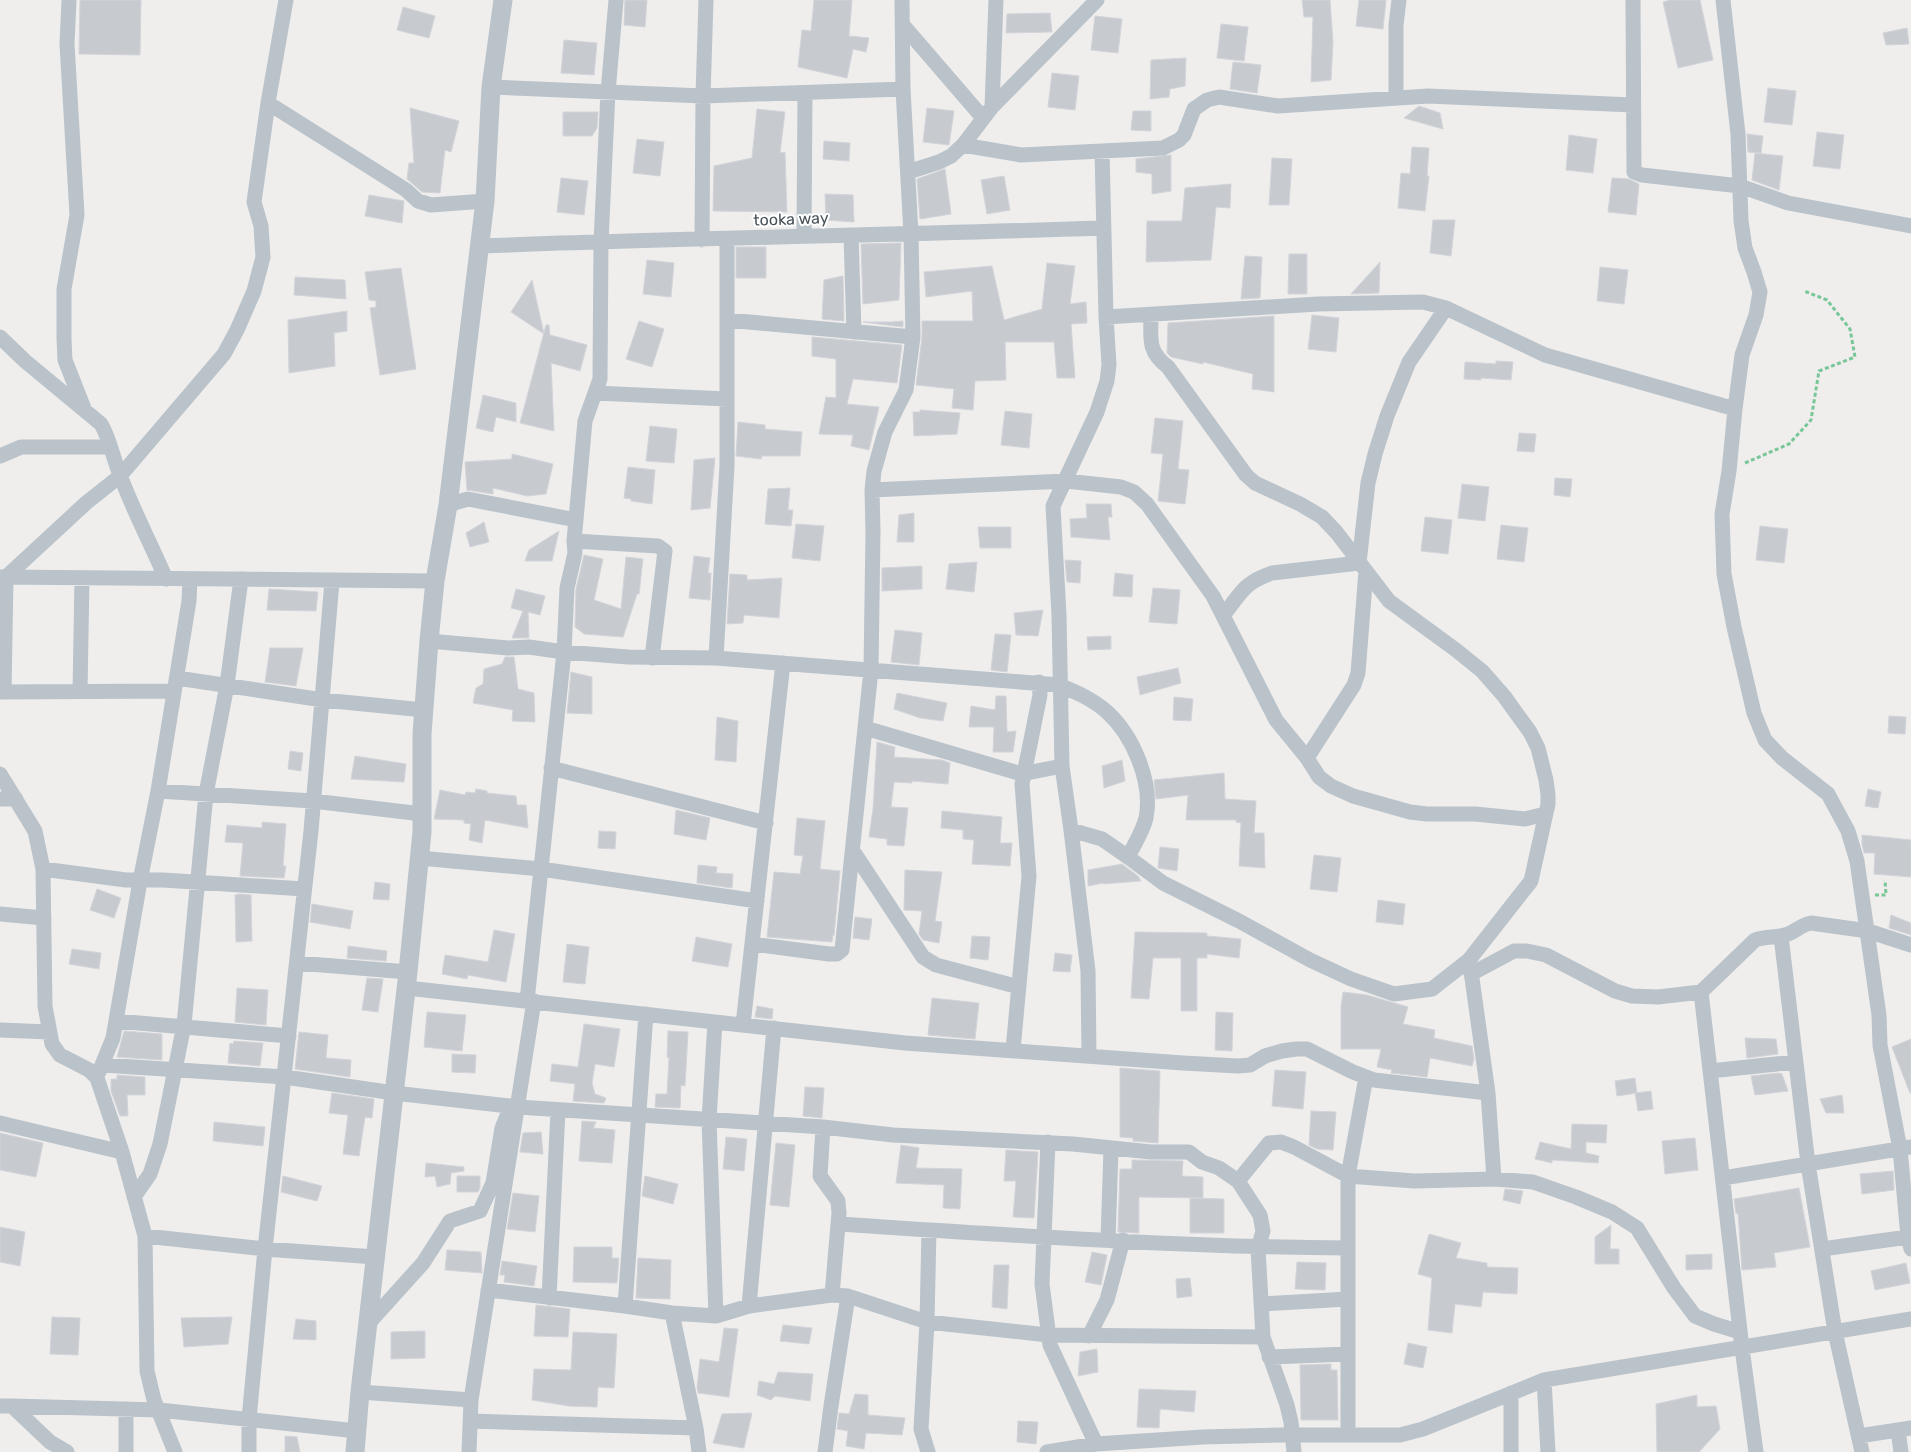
<svg xmlns="http://www.w3.org/2000/svg" width="1911" height="1452" font-family="Rubik,sans-serif">
	<style>
		.building { fill: #c7cbd0; stroke: #d2d4d9 }
		.lines { fill: none; stroke-linecap: round; stroke-linejoin: round }
		.path { stroke: #78c798; stroke-width: 3; stroke-dasharray: 4 2.5; stroke-linecap: butt }
		.minor { stroke: #b9c3c9; stroke-width: 15 }
		.tertiary { stroke: #b9c3c9; stroke-width: 19 }
		.labels { text-anchor: middle; dominant-baseline: central; stroke-width: 4; stroke-linejoin: round; paint-order: stroke }
		.street-label { font-size: 16px; fill: #475259; stroke: #fff }
	</style>
	<rect width="100%" height="100%" fill="#f0eded"/>
	<path class="building" d="M80,0H141L140,55L79,54Z
		M625,0H647L645,27L624,25Z
		M814,0H852L849,36L869,38L866,52L853,49L847,78L798,67L802,30L811,31Z
		M1302,0H1330L1333,42L1331,80L1311,82L1313,17H1304Z
		M1359,0H1386L1383,29L1356,26Z
		M1670,0H1700L1713,60L1678,68L1663,2Z
		M403,7L435,16L429,38L397,30Z
		M1050,13L1052,32L1006,33L1007,14Z
		M1095,16L1122,19L1118,53L1091,50Z
		M1221,24L1248,27L1244,61L1217,58Z
		M1907,28L1909,44L1886,45L1883,33Z
		M564,40L597,43L594,75L561,73Z
		M1186,58L1185,86L1170,89L1169,97L1150,99L1151,60Z
		M1233,62L1261,65L1257,93L1230,89Z
		M1052,73L1079,76L1075,110L1048,107Z
		M1768,88L1796,91L1792,125L1764,122Z
		M1419,106L1440,113L1443,129L1404,118Z
		M410,108L459,121L451,152L445,150L440,193L422,192L407,179L409,163H414Z
		M927,108L954,111L949,145L923,142Z
		M757,109L785,112L780,153L785,152L787,212L713,211L714,166L752,158Z
		M1133,111H1151V131L1131,130Z
		M563,112H598L597,128L592,136H563Z
		M1817,132L1844,135L1840,169L1813,166Z
		M1747,134L1763,136L1761,153L1748,152Z
		M1569,135L1597,139L1593,173L1566,170Z
		M637,139L664,142L660,176L633,173Z
		M824,141L850,143L849,161L823,159Z
		M1412,147L1429,148L1427,176H1429L1425,211L1398,208L1401,173L1410,174Z
		M1755,153L1783,156L1779,190L1752,180Z
		M1171,155V191L1152,194V174L1136,172V159Z
		M1272,158L1292,159L1289,205H1269Z
		M945,169L951,214L920,219L917,179Z
		M1004,176L1010,210L987,214L981,180Z
		M561,178L588,181L584,215L557,212Z
		M1612,178L1629,179L1639,184L1636,215L1608,212Z
		M1231,184L1230,208L1216,207L1211,260L1146,262L1147,221H1182L1185,188Z
		M825,194L853,195L854,222L826,220Z
		M369,195L404,201L402,223L365,216Z
		M1433,220H1455L1451,256L1430,253Z
		M901,243L899,300L863,304L861,244Z
		M736,247H766V278H736Z
		M1289,254H1307V294H1288Z
		M1245,256L1262,257L1260,298L1241,299Z
		M647,260L674,263L671,297L643,294Z
		M1380,262L1379,293L1351,294Z
		M1047,263L1075,266L1070,304L1086,302L1087,323L1071,324L1075,378H1057L1054,342H1005L1006,380L975,381L973,410L952,408L954,389L916,385L922,338V321H973L972,291L926,297L924,272L992,266L1004,320L1042,309Z
		M1600,267L1628,270L1624,304L1597,301Z
		M401,268L416,369L380,375L370,308L376,307V301L369,300L365,272Z
		M843,276L844,321L822,319L824,280Z
		M295,277L345,280L346,299L294,295Z
		M532,280L544,334L511,312Z
		M347,311V331L334,333L335,366L289,373L288,320Z
		M1312,315L1339,318L1336,352L1308,349Z
		M1274,316V392L1252,389L1253,374L1203,362V364L1171,357L1167,353L1168,323Z
		M639,321L664,329L652,367L626,359Z
		M903,321V327L863,322H892Z
		M546,325H549L550,335L587,345L580,371L551,363L554,431L520,423Z
		M812,337L902,345L897,383L853,379L847,404L879,407L869,450L851,446L853,435L819,434L826,397L836,398V359L812,356Z
		M1496,361L1513,362L1511,380L1481,378V380L1464,379L1465,362L1496,364Z
		M483,395L516,403V422L496,417L493,432L476,428Z
		M920,410L960,413L957,434L914,436L913,412H920Z
		M1005,411L1032,414L1029,448L1001,445Z
		M1155,418L1183,421L1178,469L1189,470L1185,504L1158,501L1163,454L1151,453Z
		M738,422L765,425V429L802,432L800,456H762L761,459L736,456Z
		M650,426L677,429L674,463L646,461Z
		M1519,433L1536,434L1534,452L1517,451Z
		M512,454L553,464L546,494L527,496L493,488V494L467,490L465,462L512,459Z
		M715,458L710,508L691,510L694,460Z
		M628,467L655,470L652,504L631,501V499L624,498Z
		M1555,478L1572,479L1570,497L1554,495Z
		M1462,484L1489,487L1485,521L1458,518Z
		M790,488L788,510H793L791,526L765,524L768,489Z
		M1086,504H1111L1112,517H1108L1110,540L1071,537L1070,519L1087,518Z
		M914,513V542H897L899,515Z
		M1425,517L1452,520L1448,554L1421,551Z
		M484,522L489,542L470,547L466,533Z
		M796,524L824,526L820,561L792,558Z
		M1501,525L1528,528L1524,562L1497,559Z
		M1760,526L1788,529L1784,563L1756,560Z
		M978,527H1011V548H980Z
		M559,531L552,561H525L529,550Z
		M584,555L603,559L594,600L621,609L626,557L643,559L639,594H637L623,637L584,634L575,627L576,589Z
		M694,556L710,558L708,573H711L710,600L689,598Z
		M1065,560L1081,561L1080,583L1067,582Z
		M977,562L974,592L946,589L949,564Z
		M922,566V589L882,591V568Z
		M1115,573L1133,575L1132,597L1113,596Z
		M730,574L747,575V580L782,578L779,618L744,615L743,623L727,624Z
		M1153,588L1180,590L1177,624L1149,622Z
		M269,589L318,592L316,611L267,610Z
		M516,589L545,596L540,615L528,612L529,638H512L523,611L511,608Z
		M1043,610L1038,636L1016,635L1014,613Z
		M895,630L922,633L919,665L891,662Z
		M995,634L1011,635L1007,672L991,670Z
		M1111,636V649L1088,650L1087,637Z
		M270,648H303L296,686L265,682Z
		M505,657H514L518,689L534,693L535,722L512,721L513,710L473,703L476,688L483,684L484,669L502,664Z
		M1178,668L1181,683L1140,695L1137,677Z
		M571,672L592,677V714L567,713Z
		M897,693L947,703L943,721L920,718L894,709Z
		M996,696H1006L1007,732L1016,731L1013,752H993L994,727H969L971,706L995,710Z
		M1174,697L1193,699L1191,721L1173,720Z
		M1889,716L1906,717L1905,734L1888,733Z
		M717,717L738,721L736,762L715,760Z
		M877,742L895,747L894,757L942,760L950,763L948,784L912,781V783L894,782L891,807L908,808L904,846L887,845V839L869,837L873,809Z
		M290,751L303,753L301,771L288,769Z
		M355,756L406,764L404,782L351,779Z
		M1122,760L1125,781L1104,788L1102,766Z
		M1224,773L1225,799L1256,801L1254,833H1264L1265,868L1239,866L1241,823L1236,822V820H1186L1188,795L1156,799L1154,780Z
		M476,789L487,791V793L516,796L517,805H526L528,828L485,820L482,843L469,840L471,824L464,823V820L434,819L440,790L465,795L466,792L475,793Z
		M1868,789L1881,792L1878,808L1865,806Z
		M676,810L710,818L706,840L674,834Z
		M942,811L1002,817L1000,843H1012L1010,866L972,864L974,840L963,839V830L941,828Z
		M797,818L825,821L820,869L840,871L834,936L833,935L832,942L767,937L774,872L800,874L803,856L794,855Z
		M262,822L286,824L283,866H286L284,878L240,876L243,843L225,842L227,825L262,828Z
		M599,831L616,832L615,849L598,848Z
		M1862,835L1911,840V877L1874,874L1875,853H1864L1862,844Z
		M1160,847L1179,849L1177,871L1158,868Z
		M1314,855L1341,858L1337,892L1310,889Z
		M1122,864L1138,876L1141,881L1103,884V883L1088,886V870Z
		M698,865L717,867L716,873L733,874L732,888L697,883Z
		M905,870L942,872L935,921L942,922L939,943L923,940L919,934L922,911L904,910Z
		M375,882L390,884L389,900L373,899Z
		M97,889L121,898L114,918L90,910Z
		M239,894L251,895L252,941L236,942L235,895Z
		M1378,900L1405,904L1403,925L1376,922Z
		M312,904L353,911L350,929L310,922Z
		M1891,915L1911,923V935L1889,928Z
		M855,917L872,919L869,940L853,938Z
		M494,930L515,934L506,982L468,975L467,979L442,974L445,955L488,962Z
		M1135,932L1207,933V936L1241,939L1239,958L1207,954V958H1197V1011H1181V958H1153L1149,999L1131,998Z
		M972,936L990,937L988,960L970,958Z
		M696,937L732,944L728,967L692,961Z
		M567,944L589,947L585,984L563,982Z
		M348,946L387,951L386,961L347,958Z
		M72,949L101,953L99,969L69,964Z
		M1055,953L1072,955L1070,972L1053,971Z
		M367,978L383,979L378,1012L362,1010Z
		M237,988L268,990L266,1025L235,1022Z
		M1343,992L1367,995L1408,1007L1403,1024L1435,1030L1434,1038L1472,1046L1474,1059L1472,1066L1430,1058L1427,1077L1391,1073L1392,1070L1377,1067L1381,1049H1341V1007Z
		M932,998L979,1003L975,1039L928,1035Z
		M757,1006L773,1009L772,1019L755,1017Z
		M427,1012L466,1015L462,1051L424,1047Z
		M1216,1012L1233,1013L1232,1051L1215,1050Z
		M584,1024L620,1029L614,1067L595,1064L592,1083L595,1094L606,1098L604,1103L573,1101L575,1084L550,1081L552,1064L578,1067Z
		M124,1031L162,1034V1060L117,1057Z
		M668,1031L688,1032L685,1086L681,1085L680,1108L655,1107L656,1094H667L669,1058L667,1057Z
		M299,1032L328,1035L326,1058L351,1060L350,1077L295,1069Z
		M1745,1038L1776,1039L1778,1054L1747,1058Z
		M1911,1039V1093H1910L1892,1047Z
		M234,1041L263,1043L260,1066L228,1063L230,1043L233,1044Z
		M452,1054L476,1055L475,1073L452,1072Z
		M1120,1068L1160,1071L1158,1143L1133,1141V1138L1120,1137Z
		M1275,1070L1306,1072L1303,1109L1272,1106Z
		M1779,1073L1782,1074L1788,1091L1755,1095L1751,1076Z
		M117,1075L145,1077V1095H127L128,1116H120L111,1091V1079H117Z
		M1635,1078L1637,1093L1617,1096L1615,1081Z
		M805,1087L824,1088L822,1118L803,1116Z
		M1651,1091L1653,1109L1638,1111L1635,1093Z
		M332,1093L374,1099L372,1118L365,1117L359,1156L343,1154L348,1115L329,1113Z
		M1842,1095L1844,1113H1826L1820,1099Z
		M1311,1111L1336,1112L1333,1150L1317,1149L1309,1145Z
		M582,1121L596,1122L593,1128L615,1130L612,1163L579,1161Z
		M214,1122L265,1127L263,1146L213,1141Z
		M1572,1124L1607,1125L1606,1143L1586,1142V1153L1599,1156L1598,1163L1552,1160V1163L1535,1159L1540,1142L1571,1149Z
		M541,1132L543,1154L520,1152L523,1133Z
		M0,1133L43,1143L36,1177L0,1170Z
		M726,1137L747,1139L744,1171L723,1169Z
		M1695,1138L1698,1170L1665,1174L1662,1141Z
		M776,1143L795,1145L789,1207L770,1205Z
		M901,1145L919,1148L916,1168L962,1169L960,1209L943,1208L944,1185L896,1183Z
		M1006,1150L1038,1152L1034,1218L1013,1217L1016,1181H1004Z
		M1132,1160L1183,1161L1182,1176L1203,1177V1198L1139,1197V1233L1118,1232L1120,1169H1132Z
		M426,1163L464,1167V1171L451,1173L450,1184L437,1187L435,1176L425,1177Z
		M1893,1171L1894,1190L1862,1194L1860,1174Z
		M283,1176L322,1186L317,1201L281,1192Z
		M457,1176H480V1188L478,1192H457Z
		M645,1176L678,1184L673,1204L642,1196Z
		M1799,1188L1810,1247L1774,1253L1776,1267L1742,1270L1738,1213L1736,1214L1734,1199Z
		M1505,1189L1523,1191L1520,1204L1503,1200Z
		M513,1193L539,1196L535,1232L507,1229Z
		M1190,1198L1224,1199V1233H1190Z
		M1611,1225L1610,1249H1619V1264H1595V1237Z
		M0,1227L25,1232L20,1266L0,1262Z
		M1429,1234L1461,1243L1456,1258L1487,1263V1267L1518,1268L1517,1294L1483,1292L1481,1307L1455,1304L1452,1333L1428,1330L1432,1278L1418,1274Z
		M574,1247H612V1258H619L617,1283L573,1282Z
		M447,1250L481,1252L482,1273L445,1270Z
		M1092,1252L1107,1255L1101,1285L1085,1282Z
		M1712,1254V1269L1686,1270V1255Z
		M638,1258L671,1260L670,1299L636,1298Z
		M502,1261L537,1266L534,1286L504,1282L505,1275H500Z
		M1297,1262L1326,1263L1325,1290L1295,1289Z
		M1906,1263L1910,1283L1875,1290L1871,1271Z
		M994,1265H1009L1007,1309L992,1307Z
		M1190,1278L1192,1296L1177,1298L1176,1279Z
		M536,1305L570,1309L568,1337L534,1336Z
		M52,1317L80,1318L78,1355L50,1354Z
		M232,1317L228,1344L184,1347L181,1318Z
		M296,1319L316,1321V1340L293,1339Z
		M783,1325L812,1328L809,1344L780,1341Z
		M724,1328L738,1329L729,1397L698,1393L697,1387L700,1359L719,1362Z
		M425,1331V1358L391,1359V1332Z
		M573,1332L617,1334L614,1388L598,1387L597,1407L569,1406L532,1400L534,1369L571,1370Z
		M1408,1343L1427,1347L1423,1368L1404,1364Z
		M1097,1349L1098,1372L1078,1376L1080,1352Z
		M1331,1364V1370H1337L1338,1420H1301L1300,1365Z
		M778,1372L813,1374L810,1401L775,1396L771,1400L757,1395L759,1381L774,1384Z
		M1139,1389L1196,1391L1194,1412L1160,1409L1159,1428L1137,1427Z
		M855,1394L868,1395V1415L905,1418L902,1435L866,1433L864,1449L846,1446L848,1431L837,1429L839,1413L849,1414Z
		M1697,1395V1407L1716,1406L1720,1429L1699,1452H1657L1656,1404Z
		M752,1413L744,1448L713,1443L722,1414Z
		M1018,1421L1038,1422L1036,1444L1017,1442Z
		M285,1436L297,1437L300,1452H285Z"/>
	<g class="lines">
		<path class="path" d="M1745,463L1789,444L1811,420L1819,371L1855,357L1850,329L1827,300L1804,291
			M1875,895H1886L1885,880"/>
		<path class="minor" d="M69,0L67,44L77,215L64,289V339L65,360L85,411
			M1633,0L1634,172L1642,175L1740,186L1788,203L1911,226
			M1723,0L1738,134L1741,221L1745,248L1754,272L1760,292L1756,315L1742,355L1735,409L1729,471L1722,514L1724,574L1734,627L1754,713L1765,740L1782,758L1828,794L1848,831L1857,861L1879,1015L1880,1045L1900,1149L1908,1237L1911,1249
			M902,24L983,118
			M491,87L703,96L903,89L902,0
			M1396,98V25L1399,0
			M268,103L406,190L418,201L431,205L485,201
			M992,107L996,0
			M963,145L1021,155L1163,148L1179,140L1184,135L1194,109L1207,100L1219,97L1278,106L1428,96L1633,105
			M908,172L939,162L951,156L963,145L992,107L1097,0
			M804,235L805,93
			M851,235L854,332
			M702,240L703,96L706,0
			M480,246C688,238 895,235 1103,228
			M1106,317L1318,304L1423,302L1446,308L1545,355L1735,409
			M727,320L913,337
			M0,337L25,361L101,424C110,439 113,458 120,475C133,510 151,544 166,579
			M595,393L727,399
			M0,456L21,447H110
			M872,490L1066,481L1121,487L1134,492L1147,504L1213,596L1276,720L1307,758L1319,777L1331,786L1353,796L1410,812L1427,814H1475L1525,819L1545,814
			M448,505L468,499L576,520
			M574,541L658,546L665,551L652,658
			M1,577L435,581
			M1223,616C1241,593 1243,583 1272,573L1359,563L1368,483L1375,454L1387,416L1409,362L1446,308
			M429,641L508,648L529,647L564,652L628,657L716,658L1059,685C1076,692 1092,699 1106,711C1133,735 1153,782 1146,818C1143,831 1134,845 1128,857
			M716,658L727,466V239
			M177,678L323,700L424,710
			M0,692L174,691
			M4,692L6,577L86,503L120,476L224,354L237,330L254,291L263,257L261,226L254,202L268,103L286,0
			M80,692L82,578
			M865,728L1022,774L1062,766
			M1307,758L1354,685L1358,673L1366,571
			M551,768L766,823
			M0,774L35,831L43,869L45,1006L52,1044L60,1055L89,1070L97,1078L122,1152L145,1236L147,1371L154,1400L175,1452
			M158,791L313,801L422,814
			M0,799H16
			M1071,830L1102,839L1128,857L1163,883L1239,921L1310,960L1351,979L1394,994L1432,989L1469,960L1531,881L1548,804V795L1546,780L1538,748L1530,732L1504,696L1482,671L1456,650L1389,601L1337,533L1322,517L1300,504L1255,483L1246,475L1168,367C1147,351 1151,339 1151,315
			M853,851L923,957L936,965L1019,987
			M419,858L541,869L757,901
			M43,869L126,880H163L304,889
			M0,914L44,918
			M1781,936L1808,1164L1835,1332L1862,1452
			M752,944L829,954H837L842,950L871,670L873,531L872,490L874,471L885,432L906,390L913,337L911,234L903,89
			M297,963L408,972
			M1470,964L1488,1093L1494,1179
			M1471,974L1514,951H1527L1546,955L1615,991L1632,996L1658,997L1701,992L1755,940C1766,936 1778,938 1788,934C1796,931 1801,925 1811,923L1868,931L1911,945
			M407,988L905,1043L1183,1063L1238,1066L1250,1065L1265,1056L1282,1051L1296,1049H1307L1353,1072L1374,1080L1488,1093
			M1701,992L1742,1348L1756,1452
			M527,1001L564,652L567,588L575,553L574,541L585,421L600,379L601,242L608,92L616,0
			M116,1021L289,1036
			M715,1022L709,1120L716,1316
			M743,1025L783,663
			M0,1030L50,1032
			M1013,1050L1029,876L1022,784L1040,695L1039,682
			M1089,1056L1088,971L1071,830L1062,766L1059,615L1053,506L1097,412L1107,381L1109,365L1106,317L1102,151
			M103,1065L285,1077L394,1093L518,1107L823,1127L893,1135L1073,1144L1151,1152H1189L1202,1162L1219,1168L1238,1181L1260,1215L1263,1231L1258,1248L1263,1337L1287,1405L1291,1422L1294,1452
			M1710,1071L1795,1062
			M99,1072L113,1038L140,881L158,791L189,601L190,579
			M0,1123L122,1152
			M823,1127L820,1176L838,1201L839,1213L832,1295
			M1048,1142L1042,1284L1050,1345L1096,1444
			M1723,1178L1911,1147
			M1238,1181L1269,1143L1281,1142L1294,1147L1348,1176L1414,1181L1494,1179L1533,1182L1576,1197L1612,1212L1637,1228L1674,1288L1695,1316L1714,1324L1740,1332
			M134,1197L150,1174L160,1144L184,1025L206,794L227,685L241,579
			M839,1224C1009,1235 1178,1247 1348,1248
			M929,1230L927,1322L1048,1335L1263,1337
			M145,1236L265,1249L375,1257
			M1108,1240L1111,1148
			M1822,1249L1908,1237
			M488,1290L625,1306L672,1313L716,1316L749,1306L832,1295L848,1296L927,1322L921,1429L928,1452
			M549,1298L558,1110
			M1261,1304L1348,1299
			M625,1306L646,1014
			M749,1306L774,1028
			M672,1313L696,1428L699,1452
			M368,1324L423,1263L450,1221L480,1211L493,1183L502,1128L511,1106
			M1089,1336L1107,1300L1123,1240
			M1269,1357L1348,1354
			M1544,1380L1548,1452
			M360,1392L471,1400
			M0,1406H12L50,1442L67,1452
			M12,1406L159,1410L357,1431
			M470,1421L696,1428
			M1898,1430L1901,1452
			M1348,1435V1176L1366,1077
			M1859,1436L1911,1428
			M126,1452V1409
			M249,1452V1419L265,1249L311,831L332,581
			M469,1452L471,1400L534,1001
			M825,1452L831,1406L848,1296
			M1047,1452L1096,1444L1203,1437L1281,1435H1400L1423,1429L1544,1380L1911,1319
			M1511,1452V1393"/>
		<path class="tertiary" d="M355,1452L360,1392L408,972L422,832V734L429,641L435,581L448,505L485,201L491,87L503,0"/>
	</g>
	<g class="labels">
		<g class="street-label">
			<text transform="translate(791 219) rotate(-2)">tooka way</text>
		</g>
	</g>
</svg>
